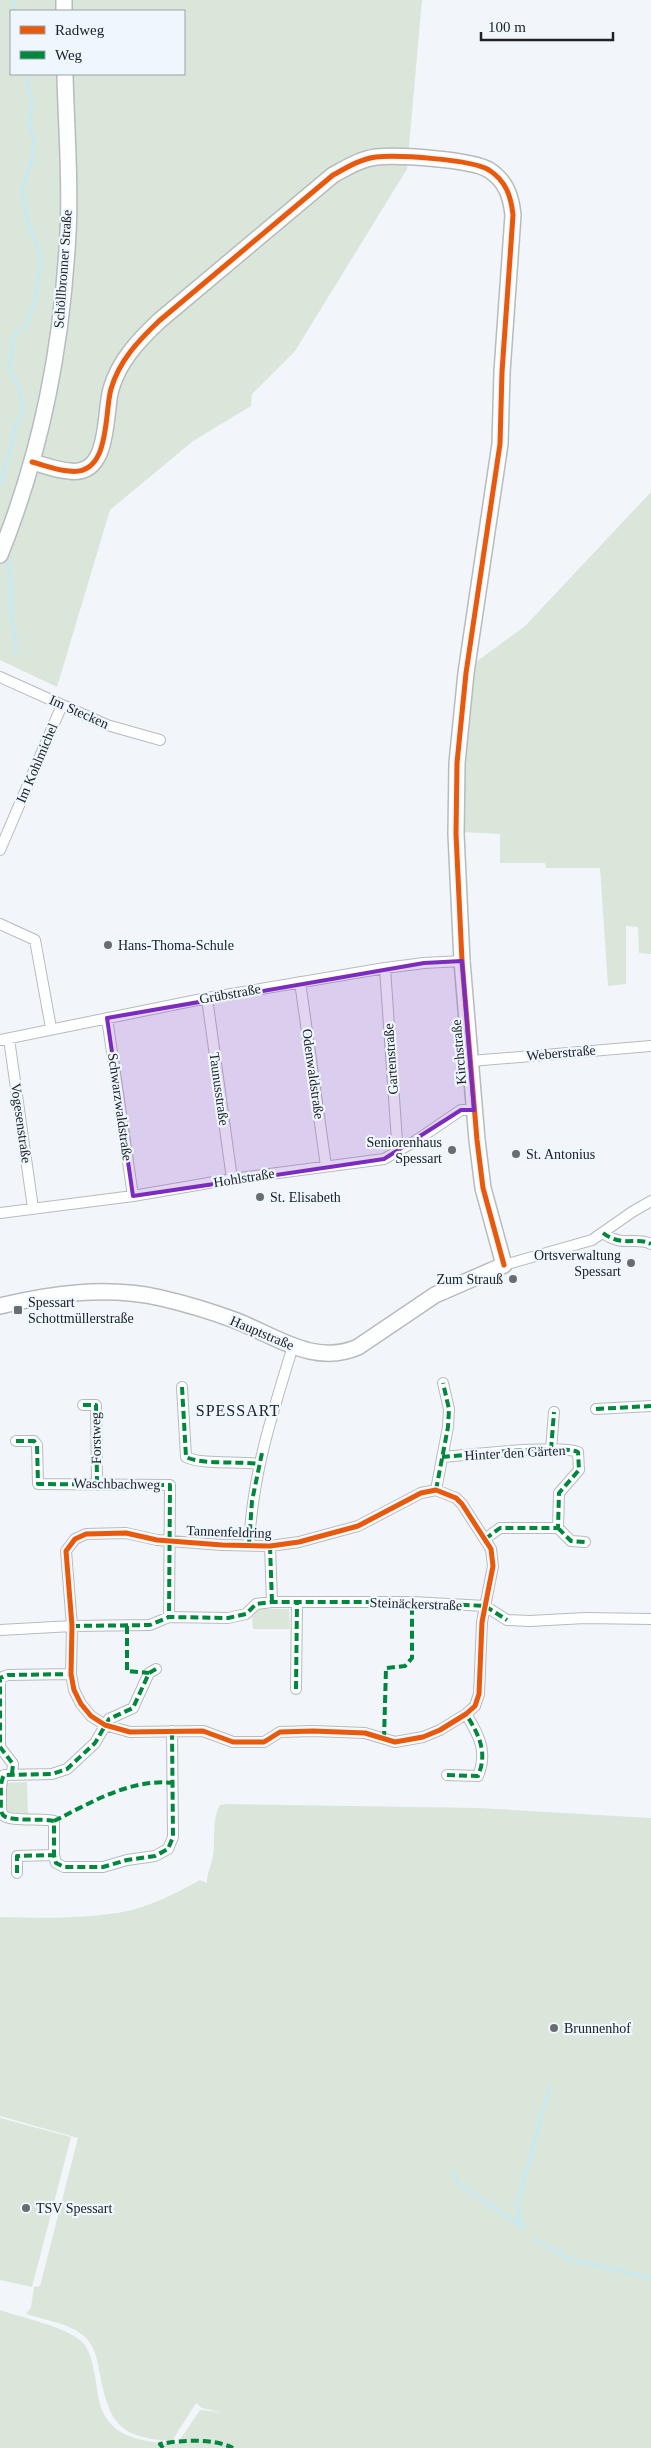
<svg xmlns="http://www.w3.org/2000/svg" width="651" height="2448" font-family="'Times New Roman',serif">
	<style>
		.green { fill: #dae6da; fill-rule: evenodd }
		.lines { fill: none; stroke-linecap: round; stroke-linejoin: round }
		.stream { stroke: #c4e9f7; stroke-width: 2.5 }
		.street-casing { stroke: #b8bbbe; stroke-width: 12 }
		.secondary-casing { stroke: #b8bbbe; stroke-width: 18 }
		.street { stroke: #fdfefe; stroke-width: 10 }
		.secondary { stroke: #fdfefe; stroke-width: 15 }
		.quiet { stroke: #00873e; stroke-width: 4; stroke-dasharray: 8 4; stroke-linecap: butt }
		.cycleway-casing { stroke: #eef6fe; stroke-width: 8 }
		.cycleway { stroke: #e8590c; stroke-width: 5 }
		.marked { fill: #7b2cbf; fill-opacity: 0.2; stroke: #7b2cbf; stroke-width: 4; stroke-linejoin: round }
		.poi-dot { fill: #6a6d70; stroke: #eef6fe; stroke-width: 2 }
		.labels { text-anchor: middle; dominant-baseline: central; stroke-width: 4.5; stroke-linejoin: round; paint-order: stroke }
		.street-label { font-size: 14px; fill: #202325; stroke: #eef6fe }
		.poi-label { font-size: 14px; fill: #202325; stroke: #eef6fe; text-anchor: start }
		.quarter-label { font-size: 16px; letter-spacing: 1px; fill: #202325; stroke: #eef6fe }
	</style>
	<rect width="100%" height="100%" fill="#f2f6fa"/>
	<path class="green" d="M0,0H422L407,169L295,351L252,394L251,406L193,441L110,510L57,687L0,660ZM11,11H184V74H11Z
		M651,492V954L639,953L638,927L626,926V984L608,986L600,868H546L545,863H500V834L463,832L460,776L469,667L525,626Z
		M259,1609H289L290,1629H253L252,1617Z
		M27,1782L28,1814H4L3,1783Z
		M226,1804L479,1808L651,1818V2448H0V2310C22,2318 70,2327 84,2344C91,2353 93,2366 95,2376C97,2387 98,2400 102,2410C115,2441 149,2442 177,2444L200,2410L221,2412L202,2408L196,2403L172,2441C116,2438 109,2420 99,2370C97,2359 95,2347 86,2338C73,2324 44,2320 26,2314L31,2307L34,2287L40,2286L78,2138L0,2116V1917C41,1918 82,1919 123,1912C149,1907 177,1893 200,1880L207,1883C207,1872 211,1866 213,1856C216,1839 211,1821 220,1805Z
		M0,2118L71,2137L32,2287L0,2280Z"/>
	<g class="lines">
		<path class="stream" d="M13,0L15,11
			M0,484L13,440L15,426L23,411L19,388L9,369C12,357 11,346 15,334L26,327L36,295L41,255L28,223L22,189L30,167L35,140L29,128L32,100L28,90L29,74
			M7,554L11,584V618L16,641L15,652
			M452,2171L458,2183L525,2228
			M521,2224L517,2204L550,2086
			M535,2239L569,2259L651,2278"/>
		<defs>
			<path id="street" d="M0,677L107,725L160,740
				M0,850L62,705
				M0,924L35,940L51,1028
				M385,968L397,1141L401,1150
				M300,982L326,1166
				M207,998L232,1179
				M107,1018L133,1196
				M9,1039L33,1208
				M0,1040L207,998L385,968L424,963L462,961
				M471,1061L651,1046
				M0,1213L133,1196L232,1179L384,1159L417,1140L461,1110H474
				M603,1233C623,1248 636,1236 651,1244
				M504,1265L592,1240L632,1212L651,1201
				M182,1387L186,1457C202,1465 238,1461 259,1464
				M83,1405H96L97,1483
				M596,1409L651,1406
				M16,1441H34L37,1445L38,1484L170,1485L169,1617
				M551,1450L554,1412
				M442,1457C469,1455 557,1444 578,1452L579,1470L559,1493L558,1528
				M436,1490L456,1498L462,1504L491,1549L493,1566L482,1622L479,1694L475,1706L466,1714L440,1730L423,1737L395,1742L365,1733L313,1731L280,1732L264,1742H233L203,1731L130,1732L105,1725L91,1716L81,1704L74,1690L71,1674L72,1626L66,1551L75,1539L86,1534L126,1533L157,1540L222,1545L270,1546L299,1542L358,1526L421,1493Z
				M436,1490L448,1427L449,1409L443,1383
				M558,1528L571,1541L585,1542
				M485,1539L500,1528H558
				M249,1544C253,1471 272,1415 293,1346
				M270,1546L272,1602
				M0,1630L72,1626L150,1625L169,1617L228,1618L246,1614L256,1604L272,1602H412L485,1606L507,1620L530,1621L585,1618L651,1619
				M156,1669L149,1673L133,1708L109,1719L95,1743L67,1769L52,1774L4,1775C0,1783 1,1790 1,1799C1,1804 0,1811 3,1815C8,1822 43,1818 54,1821V1855L56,1863L64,1867H103L127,1860L155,1856L168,1849L173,1837L172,1731
				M296,1689L297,1603
				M12,1774L13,1764L0,1747V1678L8,1675L71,1674
				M447,1775L478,1776C488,1752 479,1735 466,1714
				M17,1873V1856L54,1855"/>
			<path id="secondary" d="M64,0V11
				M0,555C42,450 62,347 68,233C71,181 66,126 65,74
				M0,1306C53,1293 107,1286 161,1298C187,1304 213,1312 237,1321C277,1337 315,1366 358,1347L435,1295L504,1265L483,1188L477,1140L462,961L456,834L457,763L466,673L500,444L502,372L513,215C511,196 506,181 489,170C471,159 398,155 376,157C360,159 346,168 333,175L159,321C138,341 119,361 111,389C104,413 111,477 69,471C56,470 44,465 32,462"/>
		</defs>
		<use href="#street" class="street-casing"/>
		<use href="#secondary" class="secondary-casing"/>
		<use href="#street" class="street"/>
		<use href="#secondary" class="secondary"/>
		<path class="quiet" d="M603,1233C623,1248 636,1236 651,1244
			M182,1387L186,1457C202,1465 238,1461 259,1464
			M83,1405H96L97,1483
			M596,1409L651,1406
			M16,1441H34L37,1445L38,1484L170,1485L169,1617
			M551,1450L554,1412
			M442,1457C469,1455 557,1444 578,1452L579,1470L559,1493L558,1528
			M436,1490L448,1427L449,1409L443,1383
			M558,1528L571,1541L585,1542
			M485,1539L500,1528H558
			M249,1544L252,1501L262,1453
			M270,1546L272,1602
			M72,1626L150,1625L169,1617L228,1618L246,1614L256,1604L272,1602H412L485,1606L507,1620
			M127,1626V1671L149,1673
			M156,1669L149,1673L133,1708L109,1719L95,1743L67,1769L52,1774L4,1775C0,1783 1,1790 1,1799C1,1804 0,1811 3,1815C8,1822 43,1818 54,1821V1855L56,1863L64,1867H103L127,1860L155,1856L168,1849L173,1837L172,1731
			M296,1689L297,1603
			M384,1739L386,1668L405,1666L412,1658V1602
			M12,1774L13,1764L0,1747V1678L8,1675L71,1674
			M447,1775L478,1776C488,1752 479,1735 466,1714
			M54,1821C90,1803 131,1778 173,1783
			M17,1873V1856L54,1855
			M163,2448L160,2444C182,2440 213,2438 233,2448"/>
		<defs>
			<path id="cycleway" d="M32,462C44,465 56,470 69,471C111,477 104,413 111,389C119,361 138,341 159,321L333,175C346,168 360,159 376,157C398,155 471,159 489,170C506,181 511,196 513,215L502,372L500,444L466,673L457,763L456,834L462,961L477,1140L483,1188L504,1265
				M436,1490L456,1498L462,1504L491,1549L493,1566L482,1622L479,1694L475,1706L466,1714L440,1730L423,1737L395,1742L365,1733L313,1731L280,1732L264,1742H233L203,1731L130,1732L105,1725L91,1716L81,1704L74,1690L71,1674L72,1626L66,1551L75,1539L86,1534L126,1533L157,1540L222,1545L270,1546L299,1542L358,1526L421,1493Z"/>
		</defs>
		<use href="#cycleway" class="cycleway-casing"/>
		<use href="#cycleway" class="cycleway"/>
	</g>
	<path class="marked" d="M462,961L474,1110H461L384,1159L133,1196L107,1018L424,963Z"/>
	<g class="poi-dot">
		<circle cx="108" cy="945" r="5"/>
		<circle cx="452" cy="1150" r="5"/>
		<circle cx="516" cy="1154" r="5"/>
		<circle cx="260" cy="1197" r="5"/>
		<circle cx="631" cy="1263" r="5"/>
		<circle cx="513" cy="1279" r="5"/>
		<rect x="13" y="1305" width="10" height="10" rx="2.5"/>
		<circle cx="554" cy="2028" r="5"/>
		<circle cx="26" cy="2208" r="5"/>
	</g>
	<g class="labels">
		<g class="street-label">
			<text transform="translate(63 269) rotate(-86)">Schöllbronner Straße</text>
			<text transform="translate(79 712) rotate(24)">Im Stecken</text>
			<text transform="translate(37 763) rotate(-67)">Im Kohlmichel</text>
			<text transform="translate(230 994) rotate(-10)">Grübstraße</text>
			<text transform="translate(459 1052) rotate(-95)">Kirchstraße</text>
			<text transform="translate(561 1053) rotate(-5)">Weberstraße</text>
			<text transform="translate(391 1059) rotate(-94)">Gartenstraße</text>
			<text transform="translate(313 1074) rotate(82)">Odenwaldstraße</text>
			<text transform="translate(219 1089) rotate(82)">Taunusstraße</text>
			<text transform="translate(120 1107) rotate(82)">Schwarzwaldstraße</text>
			<text transform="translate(21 1123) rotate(82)">Vogesenstraße</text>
			<text transform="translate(244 1178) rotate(-9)">Hohlstraße</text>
			<text transform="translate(262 1333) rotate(23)">Hauptstraße</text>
			<text transform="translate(96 1438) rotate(-91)">Forstweg</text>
			<text transform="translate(515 1453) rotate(-3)">Hinter den Gärten</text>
			<text transform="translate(117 1484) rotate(1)">Waschbachweg</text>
			<text transform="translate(229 1532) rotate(2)">Tannenfeldring</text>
			<text transform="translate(416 1604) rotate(2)">Steinäckerstraße</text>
		</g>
		<g class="poi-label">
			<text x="118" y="945">Hans-Thoma-Schule</text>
			<text x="442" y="1142" text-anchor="end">Seniorenhaus<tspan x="442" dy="16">Spessart</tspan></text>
			<text x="526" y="1154">St. Antonius</text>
			<text x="270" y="1197">St. Elisabeth</text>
			<text x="621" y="1255" text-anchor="end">Ortsverwaltung<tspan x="621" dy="16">Spessart</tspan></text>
			<text x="503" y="1279" text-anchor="end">Zum Strauß</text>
			<text x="28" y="1302">Spessart<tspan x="28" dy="16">Schottmüllerstraße</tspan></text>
			<text x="564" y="2028">Brunnenhof</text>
			<text x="36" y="2208">TSV Spessart</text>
		</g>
		<g class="quarter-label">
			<text x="238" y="1410">SPESSART</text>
		</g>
	</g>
	<rect x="10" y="10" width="175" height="65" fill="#eef6fe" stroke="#9ca2a7"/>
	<rect x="20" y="26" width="25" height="8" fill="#e8590c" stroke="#9ca2a7"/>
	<text x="55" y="35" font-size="15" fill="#202325">Radweg</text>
	<rect x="20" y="51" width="25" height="8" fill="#00873e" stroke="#9ca2a7"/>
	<text x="55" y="60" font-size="15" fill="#202325">Weg</text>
	<path d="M481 32v8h132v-8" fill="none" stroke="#202325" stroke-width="2.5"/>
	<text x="488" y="32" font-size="15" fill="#202325" stroke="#eef6fe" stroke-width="4" paint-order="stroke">100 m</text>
</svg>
